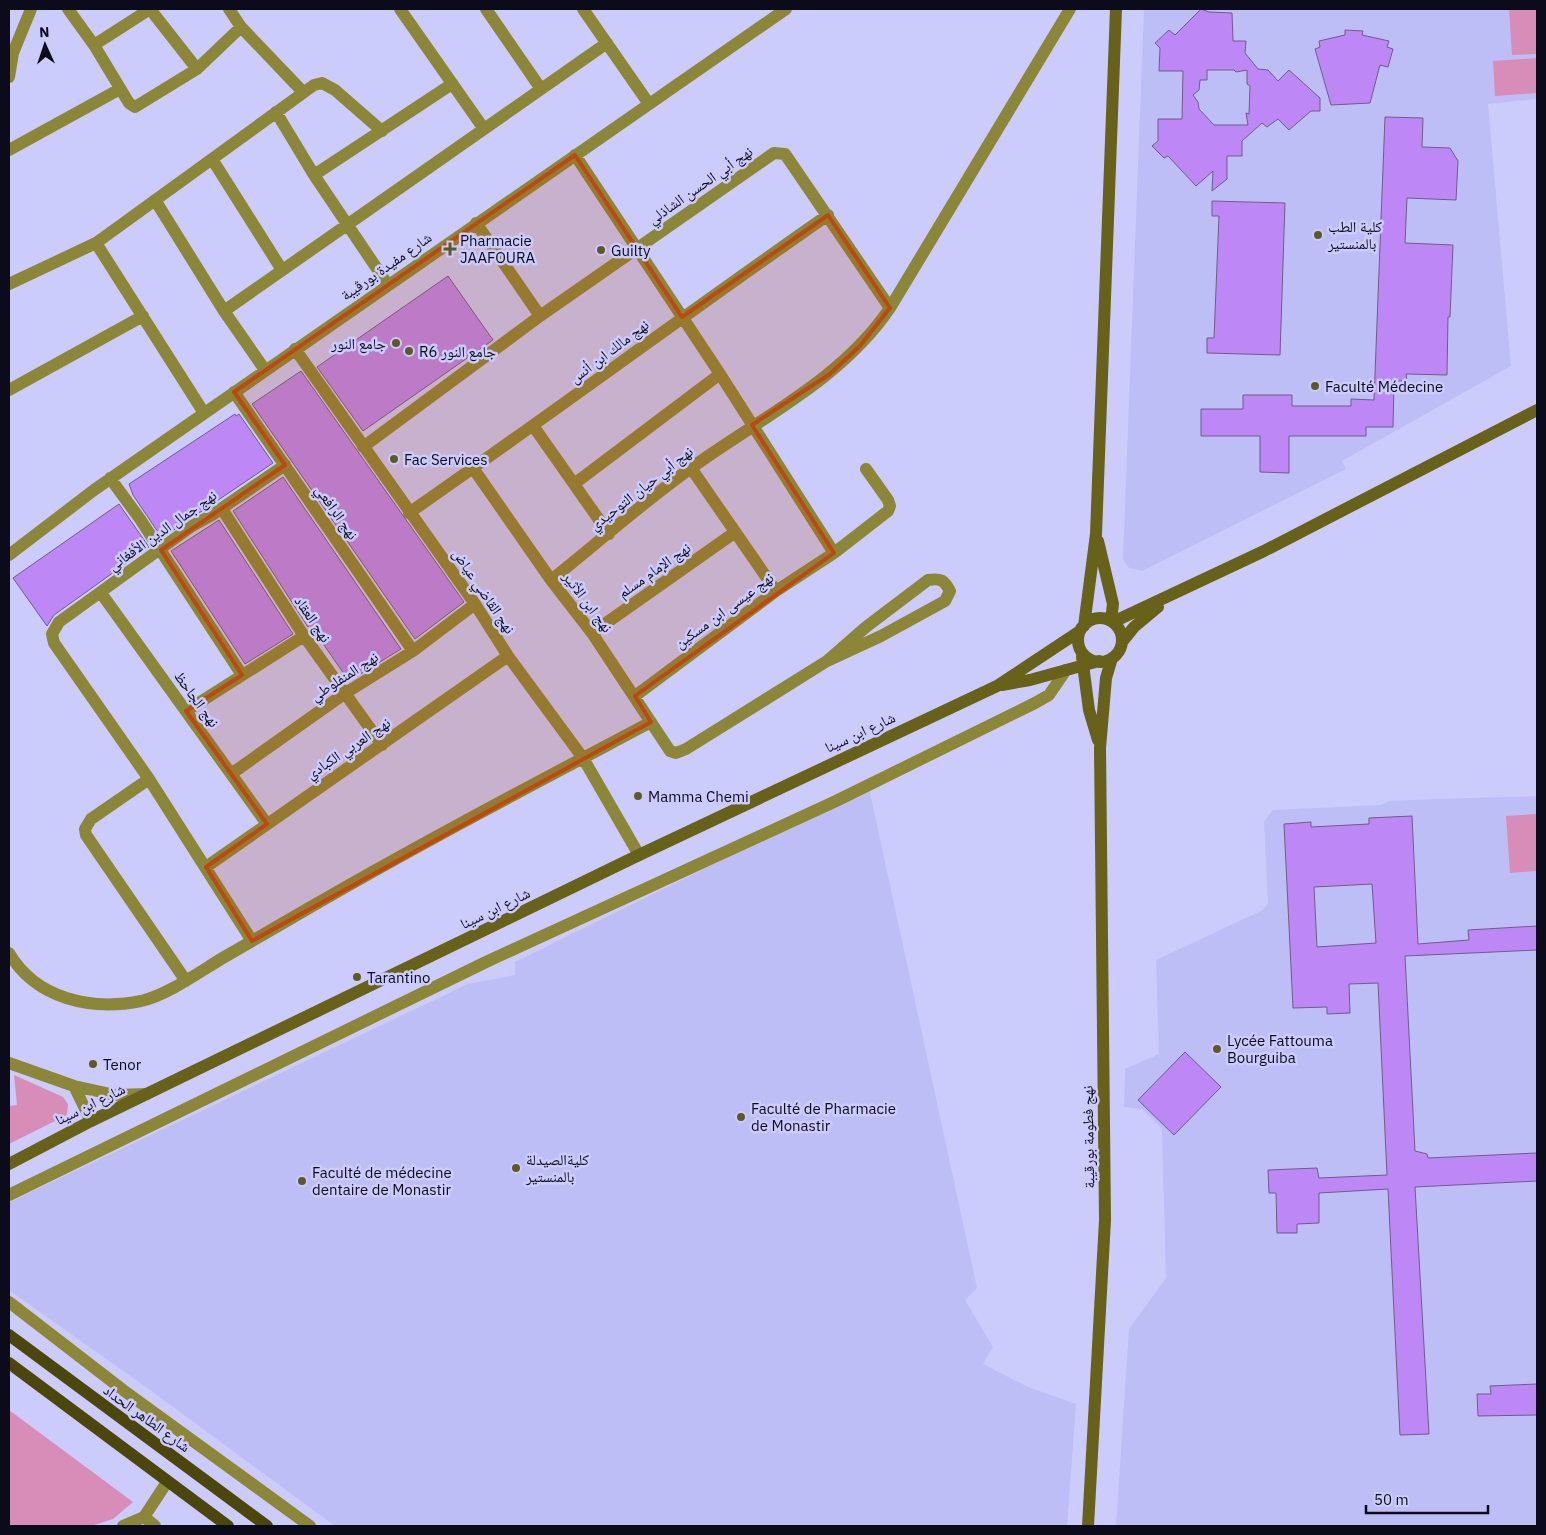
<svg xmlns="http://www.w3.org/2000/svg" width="1546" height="1535" font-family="'IBM Plex Sans','Noto Naskh Arabic',sans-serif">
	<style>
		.built { fill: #bebef6 }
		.green { fill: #d88db8 }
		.building { fill: #bd88f6; stroke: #6f5c86; fill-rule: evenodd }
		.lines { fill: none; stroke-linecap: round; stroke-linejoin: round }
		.street { stroke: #8c8638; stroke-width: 12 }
		.secondary { stroke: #676119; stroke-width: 12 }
		.primary { stroke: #4b470c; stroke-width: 12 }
		.marked { fill: #bc490f; fill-opacity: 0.2; stroke: #bc490f; stroke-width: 4; stroke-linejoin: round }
		.poi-dot { fill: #5d5925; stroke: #cbcbfc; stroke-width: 2 }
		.labels { text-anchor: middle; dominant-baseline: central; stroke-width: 5; stroke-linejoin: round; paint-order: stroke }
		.street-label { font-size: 15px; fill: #0c0b1b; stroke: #cbcbfc }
		.poi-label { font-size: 15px; fill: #0c0b1b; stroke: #cbcbfc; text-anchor: start }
	</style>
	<rect width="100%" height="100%" fill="#cbcbfc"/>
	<path class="built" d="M1144,9H1537V99L1488,104L1511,366L1342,461L1346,469L1142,571L1129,568L1123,559Z
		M869,788L977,1288L965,1300L993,1347L983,1364L1028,1387L1076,1404L1067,1526H335L150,1390L9,1290V1203L12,1201L468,984L515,975V962Z
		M1537,796V1526H1116L1129,1329L1166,1278L1162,1129L1142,1109L1124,1107L1125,1069L1159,1054L1156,960L1263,910L1268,903L1264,822L1273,810L1381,805L1389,801L1437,799Z"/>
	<path class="green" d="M1509,9H1537V54L1512,55Z
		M1537,58V93L1495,96L1493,61Z
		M1537,814V871L1510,873L1506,816Z
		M14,1075L63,1097L68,1104L67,1115L9,1144V1106L17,1105Z
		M9,1410L133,1502L113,1519L91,1526H9Z"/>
	<path class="building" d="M1201,9L1209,12L1232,13L1233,41H1246L1245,53L1258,69L1268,70L1278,81L1289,70L1320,98V111H1311L1289,130L1278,119L1267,127L1262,123L1242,141V156H1227V179L1212,191L1213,171L1196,186L1168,156L1164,158L1152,146L1158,141V119H1182L1183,71H1159L1160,48L1155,43L1169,30L1175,35ZM1207,70H1234L1236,72L1247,70V84L1250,86L1249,114L1246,113L1248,125H1214L1199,109L1198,102L1193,95L1199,90L1200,80H1207Z
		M1345,30L1363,31L1362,35L1389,41L1387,47L1393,49L1388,67L1380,65L1370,103L1331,105L1315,49L1320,47L1319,41L1345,35Z
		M1385,117L1423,118L1422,147L1450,148L1458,161L1456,200L1407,198L1405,243L1453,245L1450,317H1448L1447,375L1406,374L1407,381H1394L1393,427H1366V436H1289V473L1260,472V436H1201V409H1243V395H1292V406H1351V399L1374,400Z
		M1212,201L1285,203L1280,355L1207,353V338H1214L1219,216H1212Z
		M448,276L493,340L363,431L317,367Z
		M301,371L464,602L415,639L252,404Z
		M235,414L236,416L239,414L273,463L162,538L133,495L129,484Z
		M283,477L401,649L349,681L310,625L308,627L233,511Z
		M119,504L149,547L54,615L47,626L13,578Z
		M219,520L293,634L245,664L171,551Z
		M1412,816L1418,944L1469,940L1468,930L1537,926V950L1405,956L1415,1151L1427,1154L1428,1158L1537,1153V1181L1415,1187L1429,1434L1400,1435L1388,1189L1319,1193V1223L1297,1224V1233H1277L1276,1193H1269L1268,1170L1317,1168L1319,1178L1387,1175L1378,983L1349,984L1350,1013L1327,1014V1007L1293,1008L1284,824L1311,822V827L1369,824V818ZM1372,884L1376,943L1317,947L1314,887Z
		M1185,1052L1221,1087L1174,1135L1138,1100Z
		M1537,1384V1415L1478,1416L1477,1394H1491L1490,1386Z"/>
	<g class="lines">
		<path class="street" d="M68,9L94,45
			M150,9L94,45L129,103L135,107L197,69L241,27
			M150,9L197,69
			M229,9L241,27L303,92
			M400,9L484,129
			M486,9L541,89
			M583,9L649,104
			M9,77L13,53L31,9
			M276,112L314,175L388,285
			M9,150L120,89
			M575,155L720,374L834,553
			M212,159L282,270
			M314,175L452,84
			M155,200L224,311L265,370
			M476,223L540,316
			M96,243L204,413
			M9,284L96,243L314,85L322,83L335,90L382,131
			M224,311L607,43
			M295,349L475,604L508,656L583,758L639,855
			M9,390L143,316
			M234,392L413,651
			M534,427L609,534
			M363,447L540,316L774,153L785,154L890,308
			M473,468L551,580L592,633L670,751L676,753L686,749L827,661L866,627L928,580C941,578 944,580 950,591L945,601L881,636L827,661
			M691,468L776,591
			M110,478L140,519L242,675
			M574,484L720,374
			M222,509L304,636L382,745
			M409,513C550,415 687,313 828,215
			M9,555L94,490L786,9
			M551,580C599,542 644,501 694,466C762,417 842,379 890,308L1070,9
			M101,593L267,824
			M592,633L734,533
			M635,696L776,591L834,553L888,511L890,506L888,500L866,469
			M186,711L304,636
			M231,774L344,694L413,651L475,604
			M149,779L91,819L85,829L86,835L186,981
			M206,867L508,656
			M252,941L149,779L54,643L52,634L59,622L192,526L212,515L285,465
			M9,953C36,999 91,1011 141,1001C167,995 198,973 221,959C250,942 280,925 309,908C421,843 536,783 651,722
			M9,1063L74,1086L115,1095L147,1094
			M74,1086L91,1121
			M9,1195L486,962L836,801L1035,703L1049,695L1066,670
			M9,1302L123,1390L310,1526
			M144,1517L155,1526
			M123,1526L144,1517L167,1482"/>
		<path class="secondary" d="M1098,541L1113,604L1111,621
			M1078 640a22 22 0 1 1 44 0a22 22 0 1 1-44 0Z
			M1113,622L1264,551L1537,410
			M1084,626L1096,534L1116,9
			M1122,642L1134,627L1158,607
			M1082,657L1089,710L1098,740
			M1002,685L1030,680L1099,661
			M9,1164L91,1121L639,855L997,686L1080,631
			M1088,1526L1105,1220L1100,748L1106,678L1112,658"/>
		<path class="primary" d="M9,1335L267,1526
			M9,1363L228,1526"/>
	</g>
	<path class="marked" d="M575,155L682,317L828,215L890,308L860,346L830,374L752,425L834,553L635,696L651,722L252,941L206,867L267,824L186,711L242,675L161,550L285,465L234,392Z"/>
	<g class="poi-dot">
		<circle cx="1318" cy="235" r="5"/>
		<path d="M447.5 241.5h5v5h5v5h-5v5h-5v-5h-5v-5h5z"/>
		<circle cx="601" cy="250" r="5"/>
		<circle cx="396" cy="343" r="5"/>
		<circle cx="409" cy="351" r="5"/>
		<circle cx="1315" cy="386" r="5"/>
		<circle cx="394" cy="459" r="5"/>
		<circle cx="638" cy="796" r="5"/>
		<circle cx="357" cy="977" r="5"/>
		<circle cx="1217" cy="1049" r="5"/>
		<circle cx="93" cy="1064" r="5"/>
		<circle cx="741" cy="1117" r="5"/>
		<circle cx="516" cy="1168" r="5"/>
		<circle cx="302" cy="1181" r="5"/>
	</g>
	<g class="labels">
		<g class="street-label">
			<text transform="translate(700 185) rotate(-35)">نهج أبي الحسن الشاذلي</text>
			<text transform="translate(386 266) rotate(-35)">شارع مفيدة بورڨيبة</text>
			<text transform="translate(609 351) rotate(-37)">نهج مالك ابن أنس</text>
			<text transform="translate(641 488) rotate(-38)">نهج أبي حيان التوحيدي</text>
			<text transform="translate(337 512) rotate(55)">نهج الرافعي</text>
			<text transform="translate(162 530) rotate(-35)">نهج جمال الدين الأفغاني</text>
			<text transform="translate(654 570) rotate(-35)">نهج الإمام مسلم</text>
			<text transform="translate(484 591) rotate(56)">نهج القاضي عياض</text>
			<text transform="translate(588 602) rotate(53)">نهج ابن الأثير</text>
			<text transform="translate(724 610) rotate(-36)">نهج عيسى ابن مسكين</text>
			<text transform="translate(313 619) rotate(56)">نهج العقاد</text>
			<text transform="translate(344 676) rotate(-33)">نهج المنفلوطي</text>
			<text transform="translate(197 699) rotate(54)">نهج الجاحظ</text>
			<text transform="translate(860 732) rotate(-25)">شارع ابن سينا</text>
			<text transform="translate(348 748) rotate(-34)">نهج العربي الكبادي</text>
			<text transform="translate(495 908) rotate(-26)">شارع ابن سينا</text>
			<text transform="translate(90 1104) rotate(-26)">شارع ابن سينا</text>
			<text transform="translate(1088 1137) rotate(-91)">نهج فطومة بورقيبة</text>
			<text transform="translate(147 1418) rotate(36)">شارع الطاهر الحداد</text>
		</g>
		<g class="poi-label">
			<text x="1328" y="226">كلية الطب<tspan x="1328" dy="17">بالمنستير</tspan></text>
			<text x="460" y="240">Pharmacie<tspan x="460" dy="17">JAAFOURA</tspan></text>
			<text x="611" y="250">Guilty</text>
			<text x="386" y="343" text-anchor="end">جامع النور</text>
			<text x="419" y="351">R6 جامع النور</text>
			<text x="1325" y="386">Faculté Médecine</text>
			<text x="404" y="459">Fac Services</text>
			<text x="648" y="796">Mamma Chemi</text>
			<text x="367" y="977">Tarantino</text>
			<text x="1227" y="1040">Lycée Fattouma<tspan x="1227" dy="17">Bourguiba</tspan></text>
			<text x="103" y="1064">Tenor</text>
			<text x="751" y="1108">Faculté de Pharmacie<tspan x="751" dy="17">de Monastir</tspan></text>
			<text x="526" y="1159">كليةالصيدلة<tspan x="526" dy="17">بالمنستير</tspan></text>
			<text x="312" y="1172">Faculté de médecine<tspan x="312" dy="17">dentaire de Monastir</tspan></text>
		</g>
	</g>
	<rect width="1546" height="1535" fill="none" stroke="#0c0b1b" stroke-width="20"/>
	<g transform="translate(45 45) rotate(357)" stroke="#cbcbfc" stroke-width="4" paint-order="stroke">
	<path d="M0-4L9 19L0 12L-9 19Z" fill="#0c0b1b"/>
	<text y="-8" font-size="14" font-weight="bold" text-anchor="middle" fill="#0c0b1b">N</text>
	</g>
	<path d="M1366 1505v8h122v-8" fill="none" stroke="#0c0b1b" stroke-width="2.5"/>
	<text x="1374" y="1505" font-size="15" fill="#0c0b1b" stroke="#cbcbfc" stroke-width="4" paint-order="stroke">50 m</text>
</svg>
